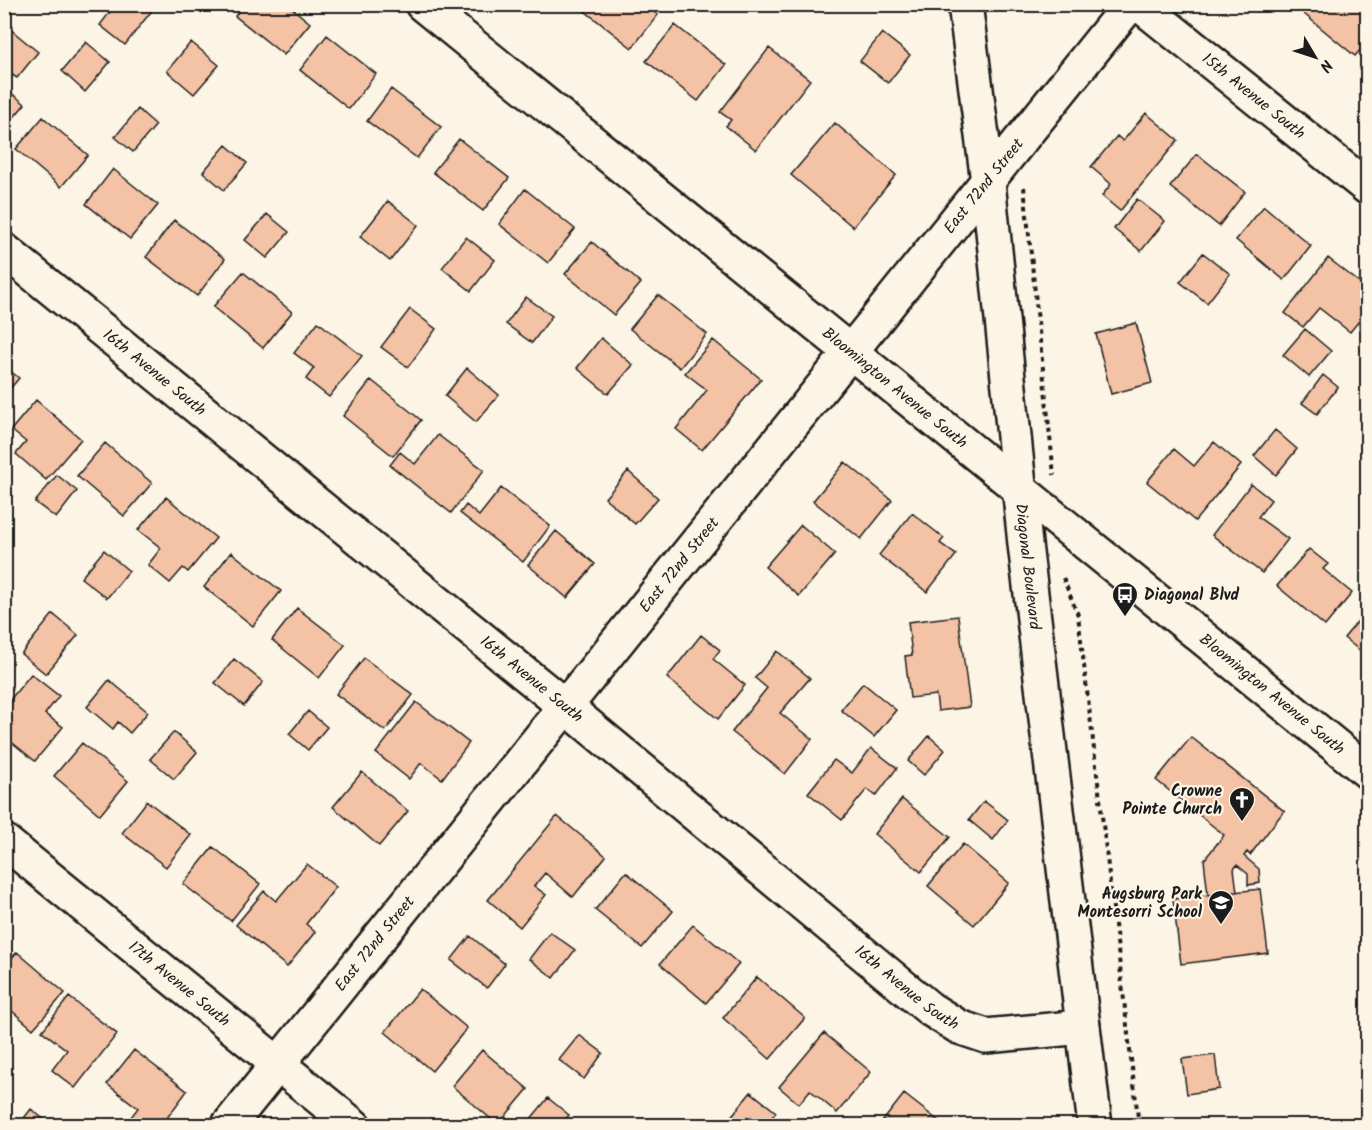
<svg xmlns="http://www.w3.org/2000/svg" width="1372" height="1130" font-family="Kalam,sans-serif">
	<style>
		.building { fill: #f4c2a5; stroke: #1c1c1c; stroke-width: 1.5 }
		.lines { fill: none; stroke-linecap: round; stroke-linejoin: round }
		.minor-casing { stroke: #1c1c1c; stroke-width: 38 }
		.tertiary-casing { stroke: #1c1c1c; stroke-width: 38 }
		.path { stroke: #1c1c1c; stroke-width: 4; stroke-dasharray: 4.5 4.5; stroke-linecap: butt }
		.minor { stroke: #fcf5e5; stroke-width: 33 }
		.tertiary { stroke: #fcf5e5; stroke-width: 33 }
		.labels { text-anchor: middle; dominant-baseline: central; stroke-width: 4.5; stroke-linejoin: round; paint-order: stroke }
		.street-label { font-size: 16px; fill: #1c1c1c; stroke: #fcf5e5 }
		.poi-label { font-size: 16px; font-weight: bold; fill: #1c1c1c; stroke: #fcf5e5; text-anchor: end }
	</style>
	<rect width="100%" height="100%" fill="#fcf5e5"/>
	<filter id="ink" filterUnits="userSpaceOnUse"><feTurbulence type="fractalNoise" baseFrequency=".0167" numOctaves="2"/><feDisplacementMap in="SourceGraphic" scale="12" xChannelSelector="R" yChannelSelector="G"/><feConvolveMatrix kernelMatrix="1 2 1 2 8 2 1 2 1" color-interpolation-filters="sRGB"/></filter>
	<g filter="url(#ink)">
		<path class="building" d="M116,4H157L125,45L100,25Z
			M244,4H287L310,23L284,55L235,16Z
			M584,4H644L658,15L632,48L581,8Z
			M1312,4L1368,5V41L1355,56L1304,14Z
			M4,24L38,52L17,78L9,73L4,79Z
			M675,25L726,65L698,101L646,61Z
			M882,33L910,55L888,83L860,61Z
			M327,35L376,74L349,109L300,70Z
			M86,42L110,62L85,92L62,71Z
			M191,42L219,65L194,94L167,71Z
			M769,48L810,80L756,150L726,126L731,120L720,112Z
			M4,87L25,104L4,129Z
			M391,89L441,127L417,158L367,121Z
			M138,109L156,125L133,152L115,137Z
			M1146,113L1178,140L1120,211L1102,196L1111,184L1091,167L1117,136L1123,141Z
			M43,117L88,155L61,187L16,149Z
			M835,123L896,175L853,227L791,175Z
			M459,139L509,178L483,211L433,172Z
			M226,145L247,163L224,190L203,172Z
			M1197,154L1245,192L1219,226L1170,187Z
			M113,169L158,205L130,239L86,204Z
			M525,189L575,229L548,263L499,224Z
			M1137,199L1165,221L1141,251L1114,229Z
			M388,201L418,225L390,261L360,237Z
			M1264,206L1311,246L1284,280L1236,240Z
			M267,214L289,232L267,258L245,240Z
			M174,220L225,259L197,296L146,257Z
			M466,237L495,260L471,291L442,268Z
			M592,242L641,283L614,315L565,274Z
			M1203,253L1230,274L1207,303L1180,282Z
			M1328,258L1368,289V310L1350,332L1319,308L1303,327L1285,313Z
			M243,272L292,312L263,348L213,307Z
			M658,295L707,334L680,368L630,329Z
			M526,297L552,316L532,343L506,324Z
			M410,309L436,329L408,367L381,347Z
			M318,322L362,356L329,397L306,379L314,368L294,353Z
			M1136,323L1152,383L1111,394L1096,334Z
			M1305,329L1331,351L1309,377L1283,355Z
			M601,338L633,365L608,394L577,368Z
			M713,340L761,379L702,450L676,429L707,390L685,373Z
			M1368,343V356L1361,350Z
			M4,366L19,378L4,396Z
			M467,368L499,395L476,422L445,396Z
			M1323,375L1338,387L1317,414L1302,403Z
			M371,380L421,420L393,456L343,416Z
			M36,400L81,439L46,480L16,454L26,442L11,430Z
			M1275,430L1297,449L1276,475L1254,456Z
			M438,435L484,470L451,513L390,465L400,452L415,464Z
			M1214,442L1241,465L1195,521L1147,482L1174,449L1194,466Z
			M105,443L152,483L124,516L77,476Z
			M845,462L892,500L861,539L813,501Z
			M628,471L658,498L635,524L605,498Z
			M57,475L77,491L56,518L35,502Z
			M1251,484L1271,500L1258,517L1288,539L1262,573L1212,535Z
			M501,488L550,526L523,562L460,513L466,505L479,516Z
			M166,497L216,538L188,572L183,568L170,583L148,565L161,548L138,530Z
			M912,513L944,538L940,543L956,555L927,592L879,555Z
			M801,525L835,554L799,596L765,567Z
			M556,531L595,564L567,598L528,565Z
			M1309,549L1328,564L1323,569L1352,593L1325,626L1277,586Z
			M104,550L129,571L107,598L81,578Z
			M231,552L281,591L253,626L204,587Z
			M297,608L345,645L319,678L272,640Z
			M1368,609V657L1344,638Z
			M53,614L78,635L46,674L21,654Z
			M958,616L970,707L938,711L936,695L910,698L905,656L912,655L908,622Z
			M701,635L720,650L713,659L745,685L718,719L667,678Z
			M777,651L810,678L780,713L812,739L785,774L732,732L767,688L755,678Z
			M364,658L413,695L385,731L336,694Z
			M234,659L263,682L244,706L215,683Z
			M31,674L59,696L45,714L63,727L35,761L4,736V707Z
			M109,680L148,712L130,733L118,722L113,729L87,707Z
			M863,683L896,710L874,737L841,710Z
			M416,702L469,743L442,779L421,763L409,779L376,753Z
			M308,711L327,727L308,750L289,734Z
			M174,732L197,752L174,779L150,759Z
			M929,736L945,750L924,775L908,761Z
			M1191,737L1284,811L1250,855L1247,852L1244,856L1259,869L1260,883L1248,885V874L1237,865L1234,869L1237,892L1208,895L1204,860L1224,835L1156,780Z
			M82,743L128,781L100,815L54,776Z
			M871,748L897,768L876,796L867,789L842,820L808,793L834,760L852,773Z
			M362,772L408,811L379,846L333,807Z
			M902,799L950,837L921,872L874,834Z
			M147,801L191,835L166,867L122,833Z
			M984,801L1008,820L993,840L969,820Z
			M557,816L606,856L573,897L545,873L534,886L546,895L520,927L488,900Z
			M963,844L1009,883L974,925L928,886Z
			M213,847L260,884L231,921L183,884Z
			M307,864L336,887L306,924L315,932L287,967L236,925L264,891L276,901Z
			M626,872L673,911L642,948L595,910Z
			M1260,889L1268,953L1181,964L1173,899Z
			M693,925L739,964L706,1003L660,964Z
			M550,932L575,950L554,978L529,959Z
			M470,936L505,964L487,988L451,960Z
			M17,952L65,993L33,1029L4,1004V967Z
			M757,977L805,1018L770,1059L723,1018Z
			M420,989L467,1028L432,1071L385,1032Z
			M69,997L117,1034L75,1088L52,1070L67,1050L42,1031Z
			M824,1033L871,1072L837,1113L810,1090L799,1104L779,1087Z
			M579,1035L603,1053L584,1079L559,1060Z
			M134,1050L187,1091L161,1126H124L138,1108L107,1084Z
			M482,1050L528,1089L498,1125L452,1086Z
			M1215,1055L1219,1089L1187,1094L1182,1059Z
			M751,1092L776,1112L765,1126H740L730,1118Z
			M904,1094L945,1126H879Z
			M548,1098L569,1115L562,1124L564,1126H525Z
			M31,1109L52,1126H18Z"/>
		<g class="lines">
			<defs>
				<g id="minor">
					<path id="s1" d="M1139,4L1368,188"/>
					<path id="s2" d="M4,250L566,707L930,1009L959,1027L986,1036L1083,1027"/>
					<path id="s3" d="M4,841L354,1126"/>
					<path id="s4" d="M228,1126L1130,4"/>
				</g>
				<g id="tertiary">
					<path id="s5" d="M422,4L1368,772"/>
					<path id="s6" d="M965,4L988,182L1025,544L1095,1126"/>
				</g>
			</defs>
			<use href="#minor" class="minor-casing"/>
			<use href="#tertiary" class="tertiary-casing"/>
			<path class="path" d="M1024,187L1054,475
				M1063,578L1078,615L1139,1126"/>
			<use href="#minor" class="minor"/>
			<use href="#tertiary" class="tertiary"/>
		</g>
	</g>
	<defs>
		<symbol id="bus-pin" viewBox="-11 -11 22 30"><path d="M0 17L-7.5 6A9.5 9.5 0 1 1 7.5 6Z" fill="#1c1c1c" stroke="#fcf5e5"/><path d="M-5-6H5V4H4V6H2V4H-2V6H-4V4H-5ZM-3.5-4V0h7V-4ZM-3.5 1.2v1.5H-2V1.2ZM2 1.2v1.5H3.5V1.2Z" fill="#fff"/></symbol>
		<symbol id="church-pin" viewBox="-11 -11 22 30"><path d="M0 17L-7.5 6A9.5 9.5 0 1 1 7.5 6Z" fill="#1c1c1c" stroke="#fcf5e5"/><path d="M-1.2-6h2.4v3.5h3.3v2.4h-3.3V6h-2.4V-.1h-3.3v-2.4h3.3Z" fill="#fff"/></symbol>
		<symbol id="school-pin" viewBox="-11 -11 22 30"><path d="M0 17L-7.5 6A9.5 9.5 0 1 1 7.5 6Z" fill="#1c1c1c" stroke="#fcf5e5"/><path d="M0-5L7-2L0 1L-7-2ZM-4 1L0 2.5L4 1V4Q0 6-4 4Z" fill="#fff"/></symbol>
	</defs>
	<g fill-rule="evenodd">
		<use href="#bus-pin" x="1110" y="580" width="30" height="40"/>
		<use href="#church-pin" x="1227" y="785" width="30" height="40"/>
		<use href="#school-pin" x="1206" y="888" width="30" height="40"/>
	</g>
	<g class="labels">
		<g class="street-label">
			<text stroke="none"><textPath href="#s1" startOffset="147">15th Avenue South</textPath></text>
			<text stroke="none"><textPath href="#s4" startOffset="1206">East 72nd Street</textPath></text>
			<text stroke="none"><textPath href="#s2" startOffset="194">16th Avenue South</textPath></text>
			<text stroke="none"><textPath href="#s5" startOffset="609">Bloomington Avenue South</textPath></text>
			<text stroke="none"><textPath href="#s4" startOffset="720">East 72nd Street</textPath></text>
			<text stroke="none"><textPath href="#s6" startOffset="566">Diagonal Boulevard</textPath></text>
			<text stroke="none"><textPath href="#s2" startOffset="680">16th Avenue South</textPath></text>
			<text stroke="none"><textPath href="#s5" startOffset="1095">Bloomington Avenue South</textPath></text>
			<text stroke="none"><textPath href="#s4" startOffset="234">East 72nd Street</textPath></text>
			<text stroke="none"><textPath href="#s3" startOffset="226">17th Avenue South</textPath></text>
			<text stroke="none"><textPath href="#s2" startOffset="1166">16th Avenue South</textPath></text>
		</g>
		<g class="poi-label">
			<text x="1144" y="595" text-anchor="start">Diagonal Blvd</text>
			<text x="1222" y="791">Crowne<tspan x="1222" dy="18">Pointe Church</tspan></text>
			<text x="1202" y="894">Augsburg Park<tspan x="1202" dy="18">Montesorri School</tspan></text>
		</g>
	</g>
	<rect width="1372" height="1130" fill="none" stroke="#fcf5e5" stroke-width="24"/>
	<rect x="12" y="12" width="1348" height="1106" fill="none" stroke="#1c1c1c" stroke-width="2" filter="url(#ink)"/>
	<g transform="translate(1315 57) rotate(129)" stroke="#fcf5e5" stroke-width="4.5" paint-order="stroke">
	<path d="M0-4.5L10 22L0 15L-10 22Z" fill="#1c1c1c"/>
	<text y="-9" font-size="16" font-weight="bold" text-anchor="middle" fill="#1c1c1c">N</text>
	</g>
</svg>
